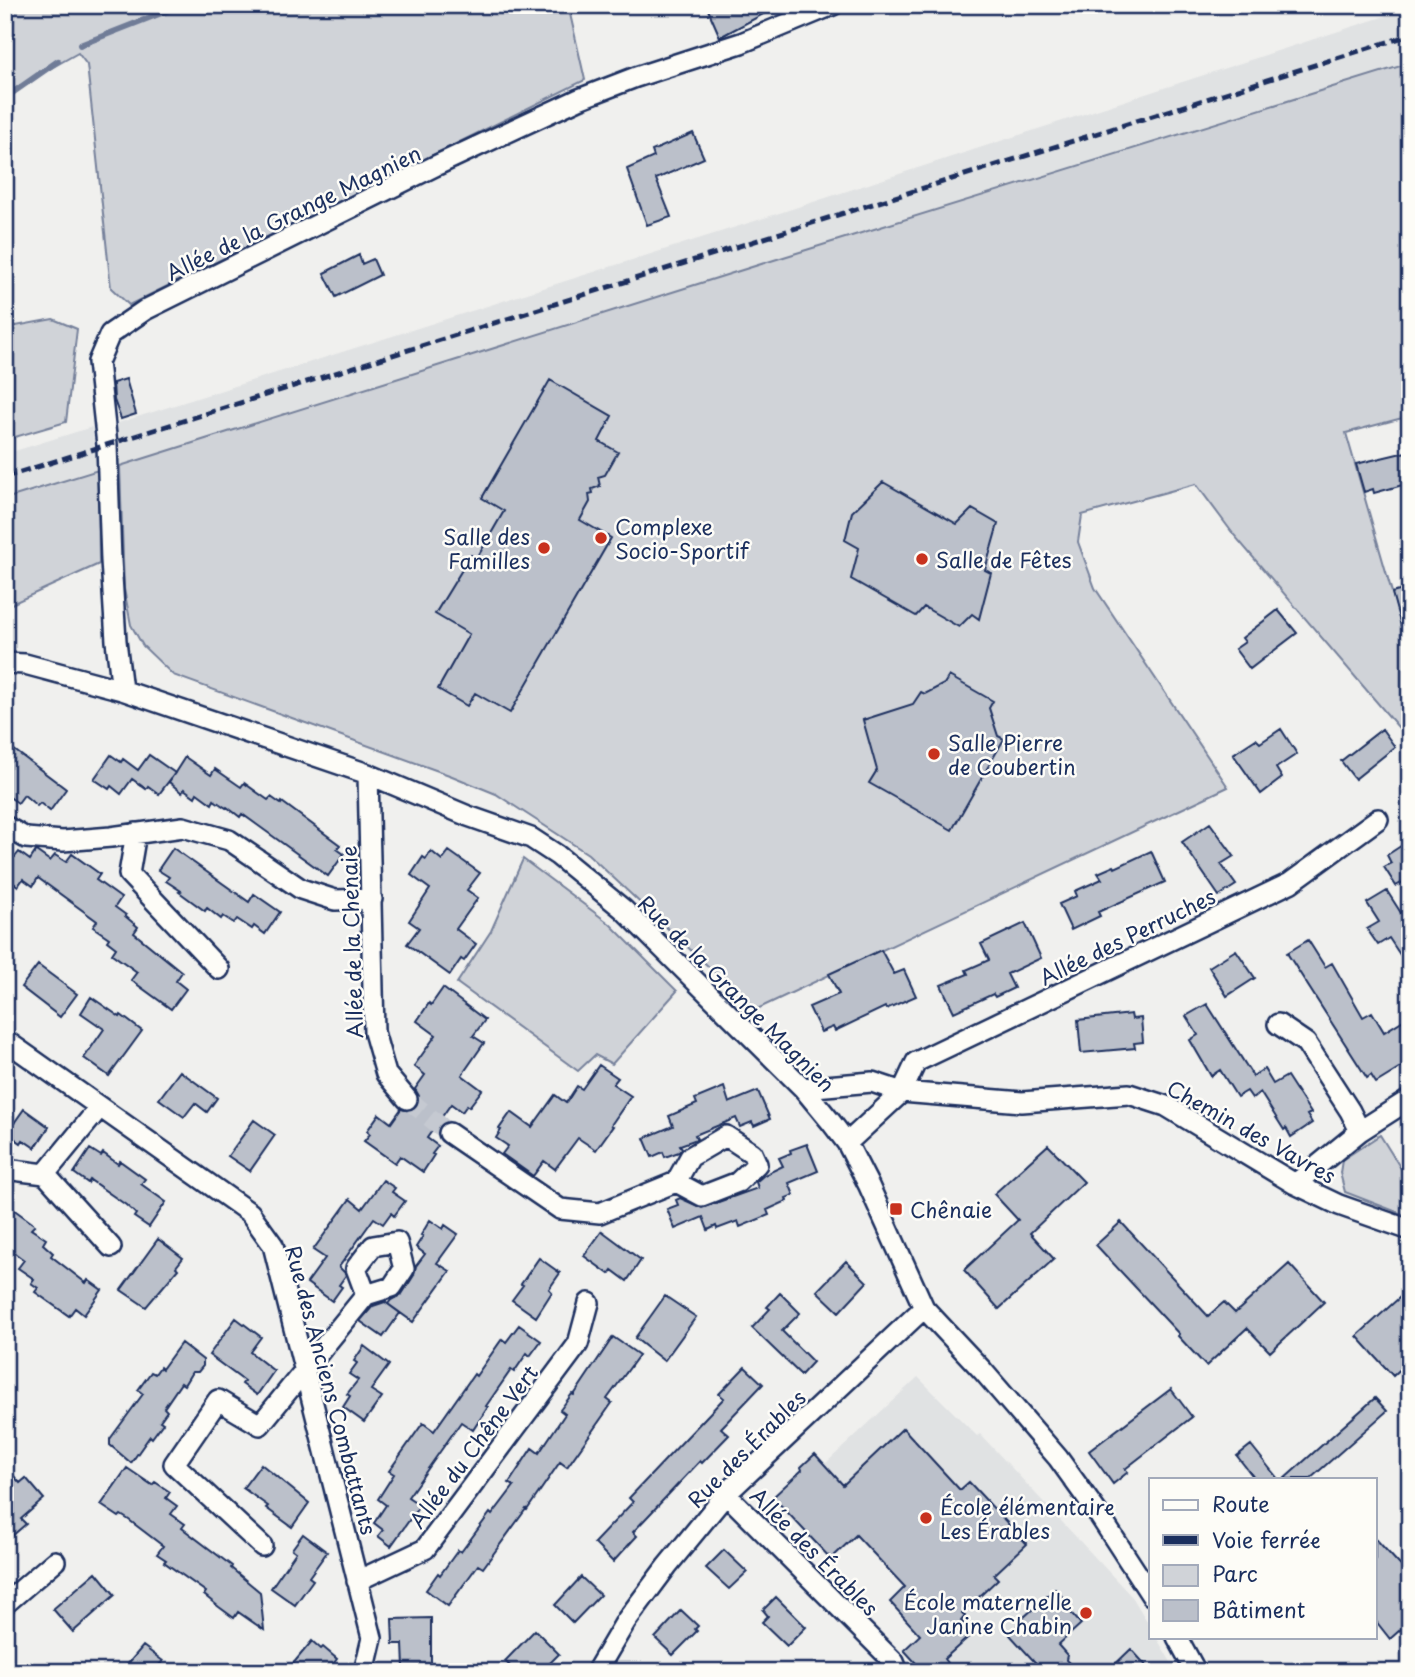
<svg xmlns="http://www.w3.org/2000/svg" width="1415" height="1677" font-family="'Playpen Sans',sans-serif">
	<style>
		.built { fill: #e0e2e3 }
		.green { fill: #d0d3d8; stroke: #76819b; stroke-width: 2 }
		.lines { fill: none; stroke-linecap: round; stroke-linejoin: round }
		.stream { stroke: #6f7b97; stroke-width: 6 }
		.building { fill: #bbc0ca; stroke: #1b2f5e; stroke-width: 2 }
		.street-tunnel { stroke: #c5c9d1; stroke-width: 19; stroke-dasharray: 19 10; stroke-linecap: butt }
		.street-casing { stroke: #1b2f5e; stroke-width: 24 }
		.street { stroke: #fdfcf7; stroke-width: 19 }
		.rail { stroke: #1b2f5e; stroke-width: 5; stroke-dasharray: 10 5; stroke-linecap: butt }
		.poi-dot { fill: #c8321e; stroke: #fdfcf7; stroke-width: 2.5 }
		.labels { text-anchor: middle; dominant-baseline: central; stroke-width: 5; stroke-linejoin: round; paint-order: stroke }
		.street-label { font-size: 21px; fill: #1b2f5e; stroke: #fdfcf7 }
		.poi-label { font-size: 21px; fill: #1b2f5e; stroke: #fdfcf7; text-anchor: start }
	</style>
	<rect width="100%" height="100%" fill="#f0f0ee"/>
	<filter id="ink" filterUnits="userSpaceOnUse"><feTurbulence type="fractalNoise" baseFrequency=".0143" numOctaves="2"/><feDisplacementMap in="SourceGraphic" scale="14" xChannelSelector="R" yChannelSelector="G"/><feConvolveMatrix kernelMatrix="1 2 1 2 8 2 1 2 1" color-interpolation-filters="sRGB"/></filter>
	<g filter="url(#ink)">
		<path class="built" d="M1410,8V63L774,260L120,466L115,424L758,220Z
			M92,427L98,470L5,499V454Z
			M918,1377L977,1436L980,1434L1133,1598L1151,1628V1637H1156L1177,1672H924L904,1650L920,1634L890,1602L905,1587L861,1531L831,1559L773,1497L802,1470L801,1467L815,1454L825,1464Z"/>
		<path class="green" d="M5,5H568L585,80L129,305L111,288L87,65L78,53L5,94Z
			M1410,63V416L1346,433L1410,655V741L1234,535L1196,484L1082,515L1078,542L1095,588L1228,787L755,1010L588,854L496,794L452,776L173,675L143,646L131,625L124,589L120,466L774,260Z
			M53,319L77,329L66,422L5,440V328Z
			M98,470L99,564L5,607V499Z
			M523,859L610,924L677,991L612,1064L595,1055L578,1071L457,983L491,931Z
			M1380,1135L1410,1183V1217L1345,1192L1340,1173L1342,1160Z"/>
		<g class="lines">
			<path class="stream" d="M80,45L182,5
				M5,98L58,61"/>
		</g>
		<path class="building" d="M706,5H780L720,37Z
			M693,133L704,158L656,179L671,217L647,225L627,169L654,157L652,151Z
			M359,255L362,264L373,259L380,275L336,297L324,273Z
			M126,379L136,414L121,419L114,400L113,383Z
			M550,380L612,416L599,441L618,452L605,475L598,477L600,486L592,489L593,493L589,494L590,502L580,520L611,538L510,713L475,693L467,706L438,689L469,634L435,614L471,555L477,558L504,511L482,498Z
			M1410,451V483L1374,493L1373,489L1364,492L1356,464Z
			M883,482L957,524L972,509L998,524L985,570L991,573L979,619L972,614L959,627L924,607L916,616L851,579L859,548L845,540L852,512Z
			M1410,588V636L1404,637L1392,593Z
			M1278,610L1297,633L1250,669L1235,649L1245,642L1242,638Z
			M949,676L993,701L989,708L998,736L1004,739L952,830L869,783L877,770L863,720L913,704L921,692L925,694L944,684Z
			M1281,729L1297,754L1276,768L1282,778L1261,794L1233,754L1256,739L1260,743Z
			M1382,729L1395,747L1355,779L1341,761Z
			M5,743L66,789L50,811L40,803L37,806L24,795L18,803L5,794Z
			M111,755L121,762L123,759L138,770L149,755L175,773L159,794L148,786L146,789L132,779L121,794L111,786L109,789L94,779Z
			M185,757L211,775L215,769L241,787L244,783L268,800L271,797L281,804L282,802L340,845L337,849L344,854L328,876L242,814L240,817L227,807L226,808L214,800L212,804L197,793L195,797L184,789L182,793L169,782Z
			M1210,823L1234,856L1221,864L1236,885L1219,896L1182,842Z
			M1410,840V892L1403,882L1396,886L1384,867L1391,863L1387,855Z
			M173,848L249,902L254,894L280,912L265,934L254,926L252,929L237,919L234,923L223,916L221,919L207,908L205,911L179,892L181,891L166,881L169,877L158,870Z
			M5,850L15,857L19,852L30,860L36,851L50,861L55,855L66,862L72,854L100,874L96,880L121,898L115,907L126,915L125,916L138,927L134,933L182,972L176,981L186,989L171,1009L131,980L137,972L112,954L116,948L107,941L109,938L93,927L97,921L38,878L33,886L23,879L18,886L5,877Z
			M431,851L442,860L449,851L480,873L467,890L478,898L456,929L476,944L464,961L461,959L450,975L407,944L419,928L409,921L430,889L411,875L423,857L426,859Z
			M1151,851L1165,882L1098,912L1100,916L1071,930L1059,904L1077,896L1075,891L1102,879L1098,873L1114,866L1115,868Z
			M1387,891L1410,927V970L1389,938L1378,945L1367,929L1379,922L1367,903Z
			M1025,923L1041,958L1007,974L1014,988L995,997L993,994L954,1012L941,985L968,974L966,970L989,960L981,944Z
			M1308,940L1325,967L1332,963L1363,1017L1372,1012L1384,1032L1410,1016V1062L1376,1083L1371,1075L1367,1078L1287,953Z
			M881,950L894,974L904,970L916,996L886,1009L885,1007L835,1031L833,1027L821,1032L809,1007L839,994L829,974Z
			M1236,950L1255,978L1227,996L1209,967Z
			M38,965L77,994L60,1017L21,987Z
			M443,988L485,1020L473,1036L484,1043L462,1075L482,1090L469,1107L467,1105L462,1112L451,1104L427,1138L438,1146L432,1154L434,1155L423,1172L400,1156L395,1163L364,1141L370,1134L367,1131L379,1114L391,1123L401,1109L410,1111L415,1108L418,1104L419,1096L415,1089L425,1075L414,1066L436,1035L417,1021L429,1003L431,1005Z
			M91,997L120,1017L121,1015L142,1031L109,1076L84,1058L104,1029L81,1013Z
			M1207,1004L1253,1076L1264,1069L1273,1084L1287,1076L1311,1113L1307,1115L1312,1123L1291,1137L1286,1128L1284,1130L1260,1092L1252,1098L1247,1091L1237,1097L1220,1070L1211,1076L1190,1040L1198,1035L1186,1016Z
			M1131,1014L1132,1019L1141,1018L1143,1042L1134,1043L1135,1048L1081,1053L1078,1020Z
			M599,1065L618,1078L613,1084L631,1096L611,1125L613,1126L596,1150L578,1138L555,1169L544,1161L533,1176L502,1154L508,1146L496,1138L501,1130L499,1129L511,1112L532,1127L555,1095L566,1103L577,1086L582,1089Z
			M180,1071L217,1098L207,1112L195,1103L184,1117L159,1099Z
			M724,1087L729,1103L758,1091L770,1119L754,1126L752,1122L740,1127L736,1118L695,1135L697,1139L680,1145L682,1148L679,1152L665,1157L663,1152L652,1157L644,1138L673,1126L669,1116L697,1104L695,1099Z
			M24,1109L49,1127L35,1148L23,1140L21,1143L7,1133Z
			M254,1120L275,1135L250,1171L228,1156Z
			M807,1144L818,1171L789,1183L794,1195L786,1198L787,1201L767,1210L769,1215L740,1227L738,1221L717,1229L716,1226L708,1230L703,1217L675,1229L667,1209L678,1205L676,1200L680,1198L702,1208L758,1188L756,1182L764,1175L783,1166L779,1158L791,1153L790,1150Z
			M1048,1145L1084,1182L1030,1233L1054,1259L999,1309L964,1270L1018,1220L994,1194Z
			M90,1149L101,1156L103,1153L118,1164L120,1161L145,1179L141,1184L166,1202L149,1227L134,1217L136,1214L126,1205L90,1180L88,1183L74,1173Z
			M383,1180L395,1188L392,1192L405,1201L394,1216L391,1213L383,1224L374,1218L339,1267L344,1272L346,1275L339,1285L342,1287L332,1301L307,1283L325,1258L313,1250L350,1199L362,1209Z
			M5,1203L35,1225L31,1229L46,1239L43,1244L53,1253L51,1256L86,1283L88,1280L102,1290L84,1315L75,1308L69,1316L35,1292L38,1288L31,1283L34,1279L18,1268L24,1260L5,1246Z
			M430,1220L443,1229L445,1225L458,1234L437,1263L450,1271L413,1322L388,1304L391,1300L402,1294L414,1275L416,1266L425,1254L416,1247L423,1236L421,1235Z
			M1121,1222L1208,1316L1224,1302L1235,1313L1289,1264L1324,1302L1270,1352L1247,1328L1206,1366L1178,1336L1179,1334L1096,1245Z
			M602,1231L641,1260L627,1281L612,1270L609,1274L584,1256Z
			M158,1239L183,1258L176,1267L178,1269L146,1307L121,1290Z
			M539,1258L560,1273L549,1289L552,1292L536,1317L512,1300L523,1285L521,1284Z
			M846,1261L867,1282L839,1312L817,1291Z
			M1410,1288V1360L1393,1376L1357,1336Z
			M780,1293L800,1313L782,1331L813,1362L801,1375L752,1328L770,1309L767,1307Z
			M665,1296L696,1317L664,1361L635,1338Z
			M385,1302L400,1313L383,1337L360,1321L373,1306Z
			M236,1318L261,1337L250,1352L274,1371L257,1395L242,1384L244,1381L209,1355Z
			M519,1325L541,1341L530,1356L527,1353L514,1372L511,1370L486,1406L488,1407L473,1430L461,1422L408,1497L420,1505L391,1546L378,1536L383,1530L374,1523L386,1505L378,1499L394,1474L389,1471L423,1423L434,1431L474,1374L476,1376L502,1339L506,1342Z
			M613,1337L639,1355L607,1399L612,1403L567,1467L560,1462L527,1510L526,1509L483,1568L478,1565L448,1606L426,1590L438,1573L440,1575L458,1550L461,1552L490,1513L492,1515L514,1486L509,1483L532,1448L539,1453L565,1414L560,1410L572,1394L574,1395Z
			M181,1343L203,1360V1366L198,1372H192L184,1385L181,1383L164,1408L167,1411L160,1421L163,1423L152,1438L150,1436L131,1463L110,1445V1439L143,1394L138,1390L151,1372L155,1374L160,1367L162,1369Z
			M364,1346L389,1365L371,1390L382,1397L364,1422L343,1407L350,1396L347,1394L358,1380L349,1374L357,1363L354,1361Z
			M745,1367L763,1384L721,1428L729,1435L702,1463L700,1461L633,1532L637,1536L613,1562L594,1543L633,1502L629,1498L724,1398L719,1394Z
			M1171,1389L1192,1417L1125,1469L1128,1472L1113,1484L1089,1451Z
			M1375,1398L1387,1411L1310,1479H1284Z
			M903,1428L960,1490L969,1482L1027,1544L994,1575L998,1579L962,1613L965,1616L961,1621L973,1633L944,1659L947,1663L938,1672H924L904,1650L920,1635L890,1602L905,1587L856,1535L831,1559L773,1497L802,1470L801,1467L815,1454L843,1485Z
			M1251,1445L1278,1479H1255L1237,1456Z
			M261,1464L309,1503L292,1527L266,1508L268,1506L243,1488Z
			M5,1466L20,1483L26,1478L44,1499L21,1519L26,1524L5,1542Z
			M127,1468L152,1485L155,1482L170,1492L166,1498L177,1506L171,1514L185,1524L182,1528L232,1566L231,1568L260,1592L264,1630L238,1612L234,1618L219,1607L204,1595L206,1592L164,1562L166,1560L157,1554L163,1546L129,1520L121,1515L119,1517L101,1505Z
			M303,1534L327,1552L309,1577L313,1580L295,1605L271,1588L296,1552L292,1549Z
			M1375,1538L1410,1576V1621L1390,1639L1375,1620Z
			M724,1550L747,1572L729,1589L706,1568Z
			M96,1572L115,1595L73,1632L53,1609Z
			M581,1577L600,1595L573,1623L555,1605Z
			M1055,1589L1066,1601L1063,1604L1081,1624L1058,1645L1067,1655L1066,1660L1078,1672H1044L1010,1635L1023,1618Z
			M776,1597L806,1627L787,1646L762,1622L768,1616L763,1610Z
			M681,1610L698,1626L695,1629L697,1631L673,1655L655,1638Z
			M431,1618V1666L404,1667L403,1644H393L392,1619Z
			M535,1630L559,1654L541,1672H516L505,1661Z
			M312,1641L321,1649L323,1647L337,1659L327,1672H286Z
			M143,1646L163,1661L159,1665L174,1672H121Z
			M1131,1649L1152,1672H1107Z"/>
		<g class="lines">
			<path class="street-tunnel" d="M407,1099L449,1133"/>
			<defs>
				<path id="street" d="M5,663L25,664L122,690L368,774L468,816L531,838L557,855L623,909L803,1088L831,1122L847,1143L869,1186L924,1308L983,1371L1058,1458L1099,1515L1151,1595
					M122,690L116,641L111,560L107,445L98,362L110,334L145,310L435,166L579,99L636,77L741,43L833,5
					M368,774L374,1032L386,1074L407,1099
					M5,826L26,838L63,841L111,837L183,827L229,840L301,889L335,900L372,899
					M136,833L129,874L219,969
					M1278,1024L1306,1043L1350,1111L1360,1131
					M5,1040L250,1213L273,1245L372,1638L364,1672
					M803,1088L872,1082L902,1092L1022,1102L1129,1094L1166,1106L1295,1184L1339,1205L1410,1230
					M100,1107L45,1174L111,1247
					M449,1133L560,1209L600,1213L676,1182L702,1196L738,1182L757,1164L752,1153L726,1136L690,1157L676,1182
					M847,1143L902,1092L916,1062L1290,883L1378,819
					M5,1169L45,1174
					M1295,1184L1360,1131L1410,1099
					M726,1494L894,1662L898,1672
					M262,1546L174,1464L218,1400L260,1425L366,1295L392,1287L404,1269L397,1242L373,1246L356,1268L366,1295
					M357,1581L425,1549L578,1344L589,1303
					M5,1604L55,1561
					M1177,1637L1196,1672
					M596,1672L626,1621L667,1566L726,1494L924,1308"/>
			</defs>
			<use href="#street" class="street-casing"/>
			<use href="#street" class="street"/>
			<path class="rail" d="M5,477L1410,35"/>
		</g>
	</g>
	<g class="poi-dot">
		<circle cx="601" cy="538" r="7"/>
		<circle cx="544" cy="548" r="7"/>
		<circle cx="922" cy="559" r="7"/>
		<circle cx="934" cy="754" r="7"/>
		<rect x="889" y="1202" width="14" height="14" rx="3.5"/>
		<circle cx="926" cy="1518" r="7"/>
		<circle cx="1086" cy="1613" r="7"/>
	</g>
	<g class="labels">
		<g class="street-label">
			<text transform="translate(293 212) rotate(-26)">Allée de la Grange Magnien</text>
			<text transform="translate(1127 936) rotate(-26)">Allée des Perruches</text>
			<text transform="translate(351 942) rotate(-92)">Allée de la Chenaie</text>
			<text transform="translate(737 993) rotate(45)">Rue de la Grange Magnien</text>
			<text transform="translate(1252 1131) rotate(29)">Chemin des Vavres</text>
			<text transform="translate(332 1390) rotate(75)">Rue des Anciens Combattants</text>
			<text transform="translate(473 1446) rotate(-53)">Allée du Chêne Vert</text>
			<text transform="translate(746 1448) rotate(-45)">Rue des Érables</text>
			<text transform="translate(815 1551) rotate(45)">Allée des Érables</text>
		</g>
		<g class="poi-label">
			<text x="615" y="526">Complexe<tspan x="615" dy="24">Socio-Sportif</tspan></text>
			<text x="530" y="536" text-anchor="end">Salle des<tspan x="530" dy="24">Familles</tspan></text>
			<text x="936" y="559">Salle de Fêtes</text>
			<text x="948" y="742">Salle Pierre<tspan x="948" dy="24">de Coubertin</tspan></text>
			<text x="910" y="1209">Chênaie</text>
			<text x="940" y="1506">École élémentaire<tspan x="940" dy="24">Les Érables</tspan></text>
			<text x="1072" y="1601" text-anchor="end">École maternelle<tspan x="1072" dy="24">Janine Chabin</tspan></text>
		</g>
	</g>
	<rect width="1415" height="1677" fill="none" stroke="#fdfcf7" stroke-width="28"/>
	<rect x="14" y="14" width="1387" height="1649" fill="none" stroke="#1b2f5e" stroke-width="2.5" filter="url(#ink)"/>
	<rect x="1149" y="1478" width="228" height="161" fill="#fdfcf7" stroke="#a3aaba" stroke-width="2"/>
	<rect x="1163" y="1500" width="35" height="10" fill="#fdfcf7" stroke="#a3aaba" stroke-width="2"/>
	<text x="1212" y="1512" font-size="21" fill="#1b2f5e">Route</text>
	<rect x="1163" y="1535" width="35" height="10" fill="#1b2f5e" stroke="#a3aaba" stroke-width="2"/>
	<text x="1212" y="1548" font-size="21" fill="#1b2f5e">Voie ferrée</text>
	<rect x="1163" y="1565" width="35" height="21" fill="#d0d3d8" stroke="#a3aaba" stroke-width="2"/>
	<text x="1212" y="1582" font-size="21" fill="#1b2f5e">Parc</text>
	<rect x="1163" y="1600" width="35" height="21" fill="#bbc0ca" stroke="#a3aaba" stroke-width="2"/>
	<text x="1212" y="1618" font-size="21" fill="#1b2f5e">Bâtiment</text>
</svg>
